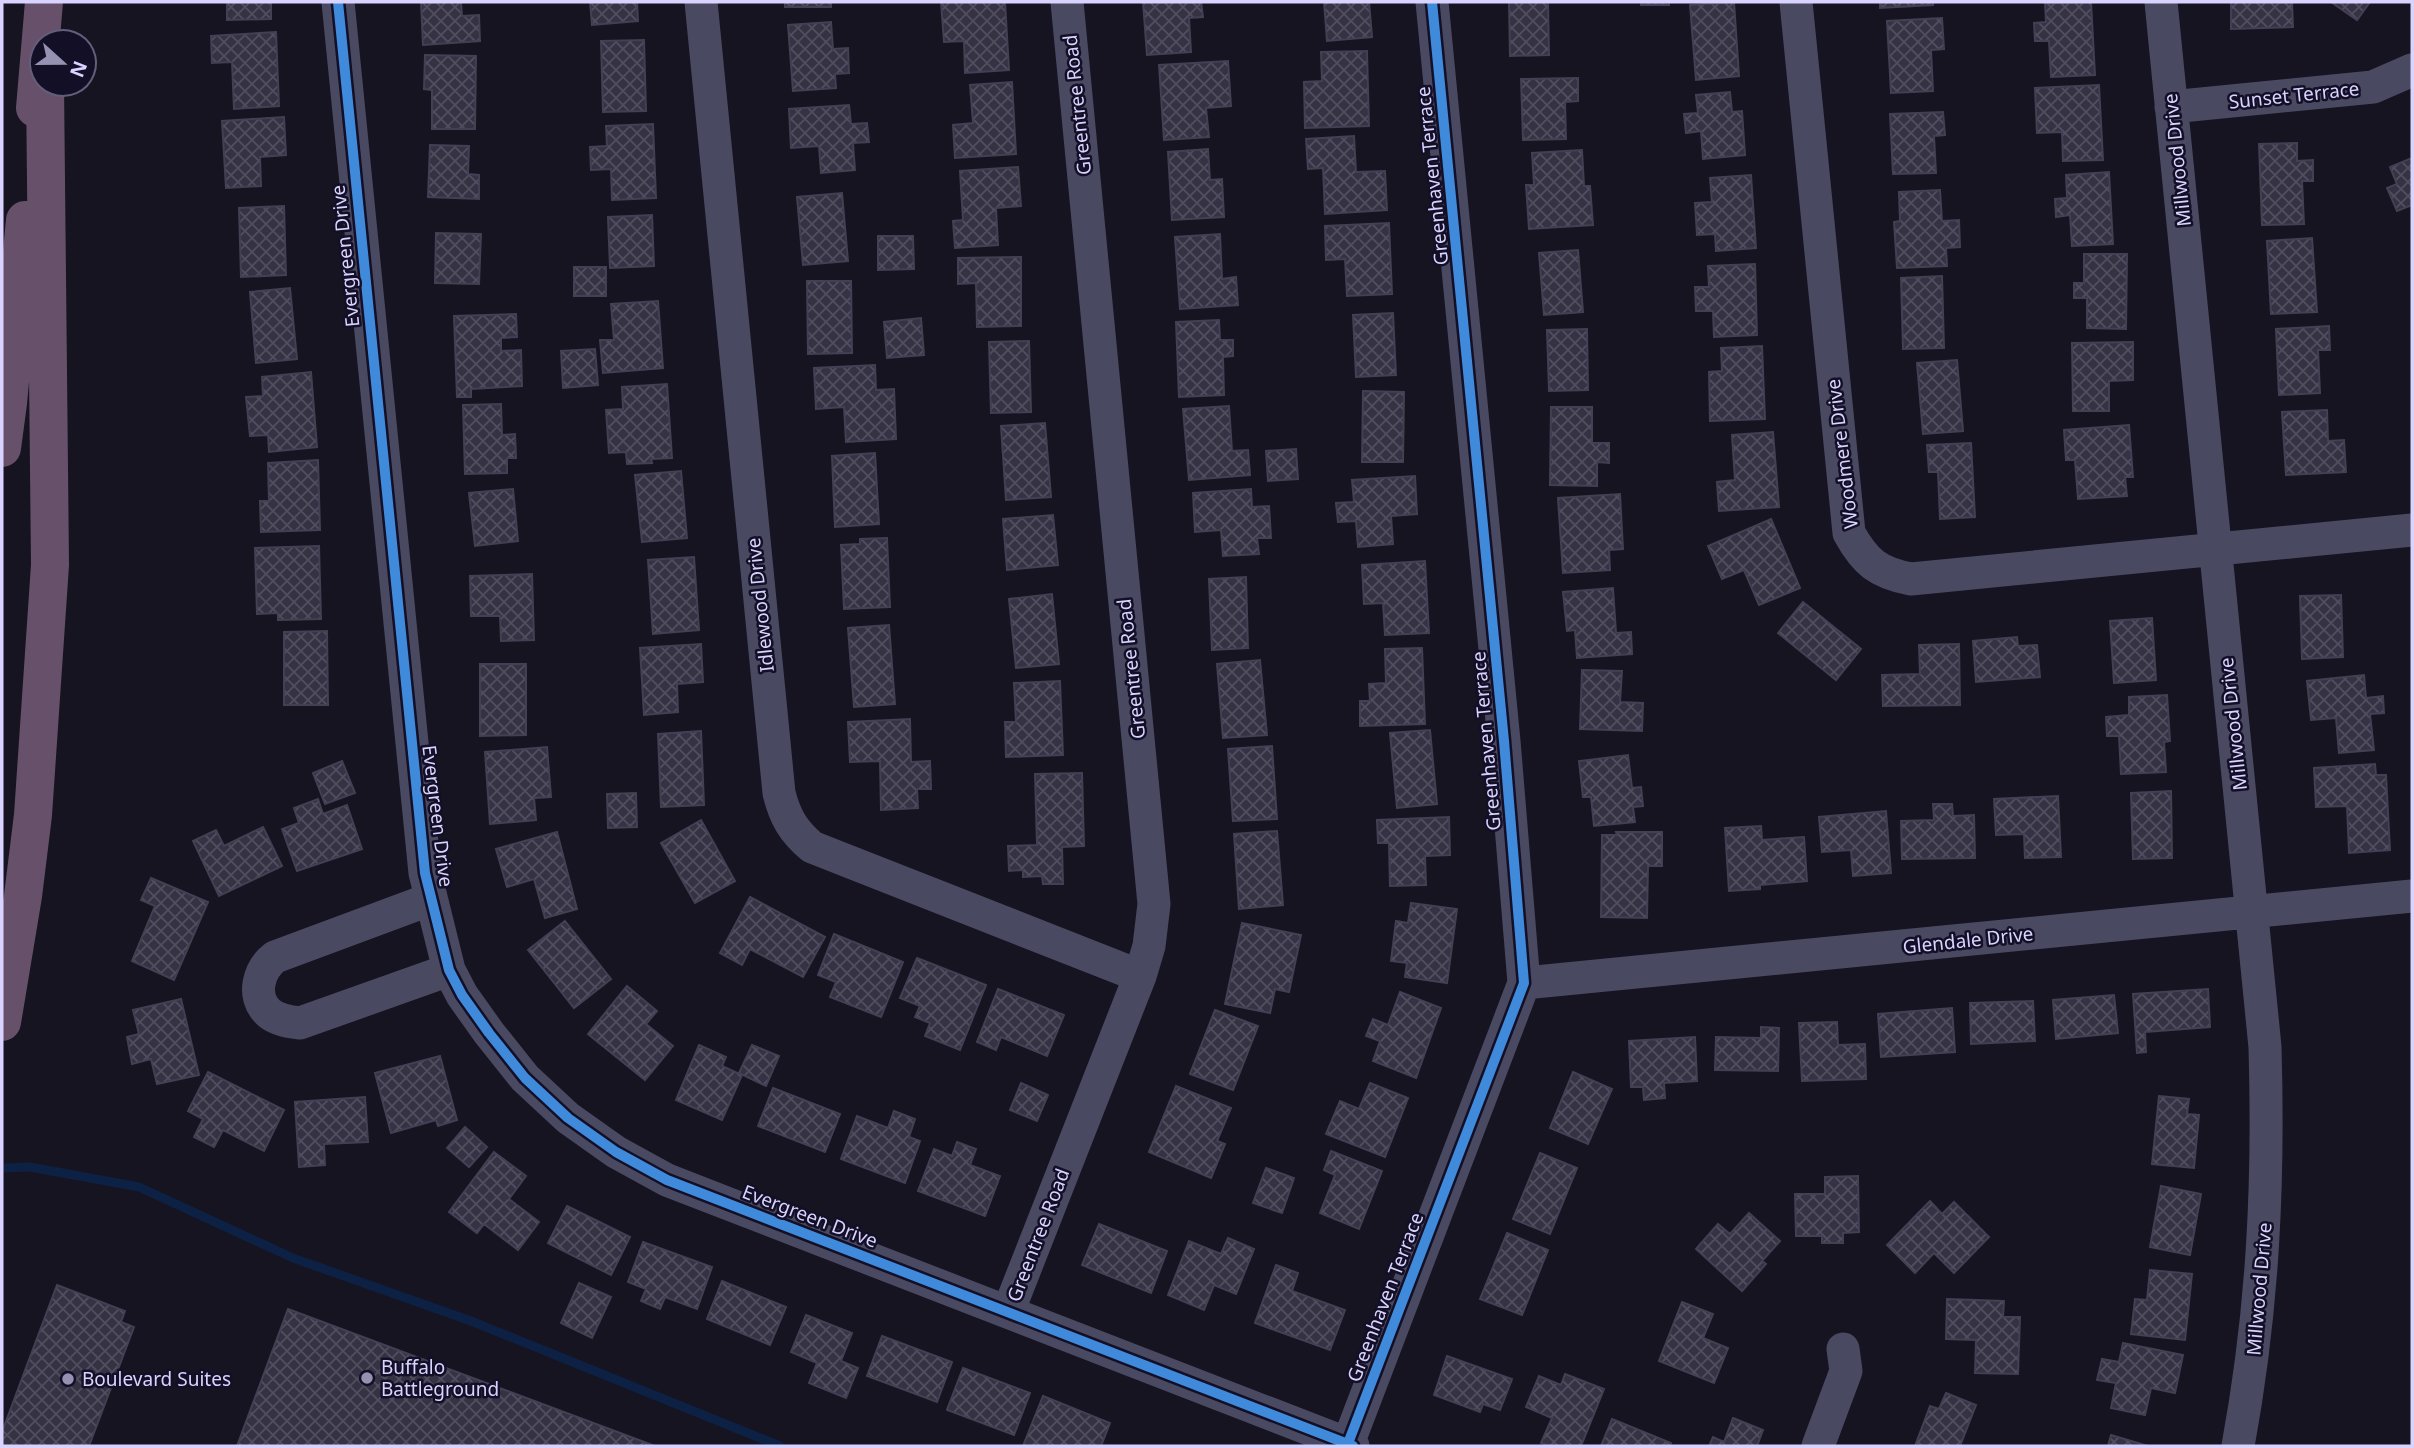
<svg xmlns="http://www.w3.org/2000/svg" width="2414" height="1448" font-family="'Noto Sans',sans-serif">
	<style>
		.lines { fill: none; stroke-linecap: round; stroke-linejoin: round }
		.stream { stroke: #0d2144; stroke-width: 9 }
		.building { fill: url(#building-cross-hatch); stroke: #433f54; stroke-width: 2 }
		.minor { stroke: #4a4962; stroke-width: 33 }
		.motorway { stroke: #67516a; stroke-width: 38 }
		.cycleway-casing { stroke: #130f26; stroke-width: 15 }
		.cycleway { stroke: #408adc; stroke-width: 10 }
		.poi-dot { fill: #9591b1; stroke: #130f26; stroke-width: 2.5 }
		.labels { text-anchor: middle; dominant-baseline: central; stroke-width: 5; stroke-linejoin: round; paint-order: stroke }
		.street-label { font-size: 19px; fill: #d9d4ff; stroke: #130f26 }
		.poi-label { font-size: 19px; fill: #d9d4ff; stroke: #130f26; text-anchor: start }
	</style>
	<defs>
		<pattern id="building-cross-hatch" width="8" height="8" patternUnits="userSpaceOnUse" patternTransform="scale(1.75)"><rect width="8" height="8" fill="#343243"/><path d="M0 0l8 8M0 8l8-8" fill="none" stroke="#514f5f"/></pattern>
	</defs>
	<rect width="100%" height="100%" fill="#161421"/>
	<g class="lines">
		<path class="stream" d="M4,1168L30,1167L139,1187L293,1258L471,1321L780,1446"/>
	</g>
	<path class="building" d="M227,2H271V19L227,20Z
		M421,2H461L462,16L479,15L480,41L423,45Z
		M590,2H637L638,21L592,25Z
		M785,2H831V7H785Z
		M941,2H1005L1009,70L965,73L964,41L944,42Z
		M1143,2H1201L1203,17L1189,18L1191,52L1147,55Z
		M1324,2H1369L1372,37L1327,41Z
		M1509,2H1548L1549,55L1510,56Z
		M1641,2H1669V5H1641Z
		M1734,2L1739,76L1696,80L1690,5Z
		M1880,2H1933V5L1880,8Z
		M2091,2L2095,75L2051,77L2049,41H2035L2034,23L2046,22L2045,3Z
		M2231,2H2292L2293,27L2231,29Z
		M2331,2H2370L2357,20Z
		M1942,18L1944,49L1931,50L1933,91L1891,93L1887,21Z
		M831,22L833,49L848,48L849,73L835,74L836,88L793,91L788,25Z
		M276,32L279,106L234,109L232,62L212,63L211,36Z
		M644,40L646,111L603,112L601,41Z
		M1367,51L1369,126L1305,128L1304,82L1322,81L1321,52Z
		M425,55L476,56L475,129H432V90L424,89Z
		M1228,61L1231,106L1206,108L1209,137L1164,140L1159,65Z
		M1578,78V101L1565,102L1566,139L1523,140L1521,79Z
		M1012,82L1016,154L955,158L953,125L973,123L970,85Z
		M2099,85L2103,160L2063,161L2062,132L2037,133L2035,88Z
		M1730,92L1732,112L1742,111L1745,155L1703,159L1701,131L1686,133L1684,114L1698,113L1696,95Z
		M849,105L851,124L867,123L869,142L853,143L855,170L821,173L819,146L791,148L789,109Z
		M1943,112L1945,135L1934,136L1936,173L1893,174L1890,114Z
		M284,117L286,155L260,157L261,186L226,188L222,121Z
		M653,124L656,198L612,200L611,169L591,170L590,147L607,146L606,126Z
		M1354,136L1356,172L1385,171L1387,210L1325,214L1323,168L1308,169L1306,139Z
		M2297,143V161L2313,160V181H2302L2304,224L2262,225L2259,144Z
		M430,145L469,146L468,174L479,175V199L428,197Z
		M1208,149L1210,180L1222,179L1224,217L1172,220L1168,152Z
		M1582,150L1584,186H1590L1593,225L1529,229L1526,185H1534L1532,153Z
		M2412,158V205L2397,211L2387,188L2397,184L2390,167Z
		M1018,167L1021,206L996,208L998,245L955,248L953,221L963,220L960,171Z
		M2109,172L2113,244L2072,246L2070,215L2056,217L2055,199L2067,198L2066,175Z
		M1751,175L1756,248L1716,251L1715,234L1697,235L1695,203L1712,202L1710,178Z
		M1940,190L1942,221L1959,220L1960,247L1946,248L1947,266L1897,268L1894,222L1900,221L1899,192Z
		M842,193L848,261L803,265L797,197Z
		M284,206L286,275L241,277L239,208Z
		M652,215L654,266L610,268L608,217Z
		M1389,223L1392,294L1347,296L1345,259L1326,260L1325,226Z
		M436,233L481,234L479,284L435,283Z
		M1220,234L1222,279L1236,277L1238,305L1180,309L1175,237Z
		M878,236H913L914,269L878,270Z
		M2312,238L2317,312L2271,314L2267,241Z
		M1578,250L1583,312L1544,315L1539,253Z
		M2084,254H2127L2126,329L2087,328V298H2074V283H2084Z
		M1021,257V326L977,327L976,283L958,284V258Z
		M1755,264L1757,335L1714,337L1713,311H1696L1695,287H1709L1708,266Z
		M574,267H606V296H574Z
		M1942,276L1944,348L1903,349L1901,278Z
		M807,281H851L852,353L808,354Z
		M290,288L297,359L256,363L250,292Z
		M658,301L663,368L603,373L600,340H614L611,304Z
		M1393,313L1396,375L1356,377L1353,315Z
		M516,314L517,337L501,338V351L521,350L522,386L471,389V397H457L454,316Z
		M921,318L924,355L887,358L884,322Z
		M1219,320L1220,340H1233V356L1223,357L1224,395L1179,397L1176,322Z
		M2329,326L2330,350H2318L2320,393L2279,395L2276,329Z
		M1587,329L1588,390L1549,391L1547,330Z
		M1029,341L1031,412L991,413L989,342Z
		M2133,342V380L2109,381V411H2073L2072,343Z
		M1762,346L1765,419L1710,421L1709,372L1722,371L1721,348Z
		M595,349L598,385L563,388L561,351Z
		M1957,360L1963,431L1923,434L1917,363Z
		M875,365L876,390L894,389L896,439L846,442L844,407L816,409L814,368Z
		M311,372L317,447L269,452L268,435L250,436L246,397L263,396L262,377Z
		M667,384L672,458L651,459L652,463L627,464L626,452L609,453L606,410L623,409L622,387Z
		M1363,391L1404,392L1403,462H1362Z
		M501,404L502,435L515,434L516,458H507V473L465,474L463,405Z
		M1229,406L1232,451L1248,450L1250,475L1189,480L1183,409Z
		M1551,407H1592V443H1609V463L1597,462V486L1550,485Z
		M2327,410L2328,441L2344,440L2346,472L2286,475L2282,412Z
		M1045,423L1051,497L1006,500L1001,426Z
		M2129,425L2133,477H2125L2127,496L2078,499L2075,460H2066L2064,430Z
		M1773,432L1779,507L1719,511L1717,482L1735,480L1732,435Z
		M1971,443L1975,517L1940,519L1938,472H1929L1927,445Z
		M1296,449L1298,479L1268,481L1266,451Z
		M875,453L879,524L835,527L832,456Z
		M318,460L320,530L261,532L260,501H269L268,463Z
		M681,471L687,538L642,542L635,475Z
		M1415,476L1417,514L1391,516L1393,544L1358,547L1356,521L1338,522L1336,503L1354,502L1352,480Z
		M513,489L518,541L475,546L469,493Z
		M1251,489L1252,507L1269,506L1271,538H1257L1259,554L1223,556L1221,530L1195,532L1193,493Z
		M1620,494L1623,549L1609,550L1610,570L1563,573L1558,498Z
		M1053,515L1058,565L1007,570L1003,519Z
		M1771,519L1800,588L1759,605L1744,570L1722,579L1708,546Z
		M887,538L890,607L844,609L841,545L860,544V539Z
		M319,546L321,619L278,620V613L257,614L255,548Z
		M694,557L699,630L653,634L648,560Z
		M1425,561L1429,633L1385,635L1383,603L1364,604L1362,565Z
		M532,574L534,640L501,641L500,616H471L470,576Z
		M1246,577L1248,648L1212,650L1209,579Z
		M1613,588L1616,633L1631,632L1632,654L1577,658L1575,630L1567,631L1563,592Z
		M1052,594L1059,664L1016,668L1009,599Z
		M2341,595L2343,657L2302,659L2300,596Z
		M1803,602L1861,649L1836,680L1778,633Z
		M2152,618L2156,680L2114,683L2110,621Z
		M889,625L895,704L854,707L848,628Z
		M327,631L328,705H284V632Z
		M2017,637L2018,646L2037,645L2040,677L1976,682L1973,641Z
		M701,644L703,682L677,684L678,712L644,715L640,648Z
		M1959,644L1960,705L1883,706L1882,675L1920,674L1919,645Z
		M1422,648L1425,724L1360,726V701H1370L1369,684L1386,683L1385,649Z
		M1260,660L1267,735L1223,738L1217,664Z
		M480,664H526V735L480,736Z
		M1582,670L1622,671L1620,702L1643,703L1642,731L1580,729Z
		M2364,675L2366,698L2383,696L2384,713L2370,714L2374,750L2339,753L2336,718L2311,720L2307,681Z
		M1060,681L1063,755L1006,757L1005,722H1016L1014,683Z
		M2167,695L2170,741L2164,742L2166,772L2121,774L2119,736H2107L2106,717L2129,715V697Z
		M910,719L911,762L930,761L931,789H917L918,808L881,810L880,761L850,762L848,722Z
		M1430,730L1437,804L1397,808L1390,733Z
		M701,731L704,805L661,807L658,734Z
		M1272,746L1277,819L1233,821L1228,749Z
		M547,747L551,797L534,798L536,820L490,824L485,752Z
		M1628,755L1632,788L1641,787L1643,806L1633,807L1635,822L1594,826L1591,797H1583L1579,761Z
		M342,761L355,793L325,804L313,773Z
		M2375,764L2376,775H2386L2390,850L2349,853L2347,806L2316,807L2314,768Z
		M1082,773L1084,846L1062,847L1063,884H1043L1042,876L1023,877V870L1009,871L1008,846L1037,845L1035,774Z
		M2171,791L2172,858L2133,859L2131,793Z
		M636,793L637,827L608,828L607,794Z
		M2058,796L2061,857L2025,858L2024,834L1996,835L1994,799Z
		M318,799L323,814L347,805L362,849L297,871L282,829L299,823L294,808Z
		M1933,804H1952L1953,816L1974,815L1975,858L1902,859L1901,821L1934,820Z
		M1886,811L1891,873L1853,876L1851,850L1822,852L1819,817Z
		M1449,817L1450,855L1425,856L1426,885L1390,886L1389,843H1378L1377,820Z
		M701,820L735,881L695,903L661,843Z
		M1761,826L1762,840L1804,837L1807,881L1760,885V889L1729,891L1725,828Z
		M263,827L282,866L219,896L193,841L216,830L224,846Z
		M1277,831L1283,905L1239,909L1234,834Z
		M557,832L577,909L545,918L534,879L507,887L496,849Z
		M1616,832H1662V866H1648L1647,918L1601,917L1602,835H1617Z
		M151,878L208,902L174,980L132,961L155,906L141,900Z
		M750,897L825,937L803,977L750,949L742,965L720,953Z
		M1411,903L1457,909L1447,983L1405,977L1407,963L1391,961L1396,921L1408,923Z
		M565,921L611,979L574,1008L528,950Z
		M1242,923L1301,935L1289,992L1275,989L1270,1013L1225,1004Z
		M834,934L903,962L881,1017L830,997L836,982L818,975Z
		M917,958L986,985L960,1050L925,1036L930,1023L915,1017L920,1006L900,998Z
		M627,986L657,1011L646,1024L673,1046L645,1080L588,1034Z
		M998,989L1064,1015L1047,1056L1001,1037L996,1050L977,1042Z
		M2208,989L2210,1027L2145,1032L2146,1052L2137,1053L2133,994Z
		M1400,992L1441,1008L1416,1078L1373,1061L1380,1041L1366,1036L1373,1019L1388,1025Z
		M2114,995L2118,1033L2056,1039L2053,1000Z
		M181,999L199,1075L157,1084L151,1059L132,1064L127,1037L139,1034L133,1010Z
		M2033,1001L2035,1041L1971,1044L1970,1003Z
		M1952,1008L1955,1052L1881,1057L1878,1014Z
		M1215,1010L1258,1026L1233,1090L1190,1074Z
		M1837,1022L1838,1045L1865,1044L1866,1079L1802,1081L1799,1023Z
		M1761,1027L1779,1028L1778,1071L1715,1070L1716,1037L1761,1038Z
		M1695,1037L1697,1081L1664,1083L1665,1098L1644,1100L1643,1087H1631L1629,1041Z
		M699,1045L726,1057L722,1066L742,1075L722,1120L676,1100Z
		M752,1045L779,1056L766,1086L739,1073Z
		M440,1056L457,1120L438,1126L436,1120L391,1133L375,1073Z
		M208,1072L284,1110L264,1151L223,1130L214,1147L194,1137L203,1119L188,1111Z
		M1573,1072L1612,1089L1588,1144L1550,1128Z
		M1021,1083L1048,1095L1037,1121L1010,1110Z
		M1370,1083L1408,1098L1385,1157L1326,1134L1340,1101L1359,1109Z
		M1176,1086L1231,1108L1217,1141L1225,1144L1211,1178L1149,1152Z
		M773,1088L840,1114L825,1152L758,1126Z
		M2159,1096L2189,1099L2187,1114L2199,1115L2194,1168L2152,1164Z
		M365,1097L368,1142L324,1144L325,1165L299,1167L295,1102Z
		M894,1111L915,1119L909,1137L920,1141L905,1183L841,1159L857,1116L888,1128Z
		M465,1127L487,1147L469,1167L447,1148Z
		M957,1142L976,1149L970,1165L1000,1176L985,1216L918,1191L934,1149L952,1156Z
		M1331,1151L1382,1171L1359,1229L1320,1213L1335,1175L1324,1170Z
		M494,1152L526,1176L509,1199L539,1222L518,1250L484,1224L477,1233L449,1212Z
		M1540,1153L1577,1168L1550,1234L1513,1219Z
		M1266,1168L1294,1178L1282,1213L1253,1203Z
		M1858,1176L1859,1232L1843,1233V1243H1822V1236H1796L1795,1194H1825V1177Z
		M2161,1186L2201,1194L2190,1255L2150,1247Z
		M1930,1201L1942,1214L1954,1202L1989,1237L1954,1273L1934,1253L1915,1273L1887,1245Z
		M567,1206L630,1237L611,1275L548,1243Z
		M1749,1213L1780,1241L1762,1261L1766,1264L1742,1291L1696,1249L1718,1224L1730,1234Z
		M1099,1224L1167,1251L1151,1293L1082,1265Z
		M1507,1233L1548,1250L1522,1315L1480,1299Z
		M1228,1238L1254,1249L1236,1294L1214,1285L1204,1310L1168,1295L1189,1241L1221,1254Z
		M643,1242L712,1267L697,1309L665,1297L660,1309L641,1301L646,1289L628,1282Z
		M1276,1265L1298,1273L1292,1291L1345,1310L1330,1350L1255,1323Z
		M2150,1270L2192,1274L2185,1340L2131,1334L2135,1299L2147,1300Z
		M722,1281L786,1307L770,1345L707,1319Z
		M579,1283L611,1297L592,1338L561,1323Z
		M57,1285L125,1311L121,1322L134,1327L89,1446H2V1432Z
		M1947,1299L2004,1301L2003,1317H2020L2018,1374L1975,1373L1976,1340L1946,1339Z
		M1682,1302L1713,1314L1703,1338L1728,1348L1714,1383L1659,1361Z
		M288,1309L655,1446H237Z
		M806,1315L852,1333L841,1361L858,1368L846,1398L809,1383L817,1363L791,1352Z
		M882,1336L952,1362L937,1402L867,1376Z
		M2123,1343L2183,1355L2175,1393L2151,1388L2145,1415L2111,1408L2116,1383L2097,1380L2102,1359L2119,1362Z
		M1447,1356L1512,1379L1500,1410L1483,1404L1480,1412L1434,1395Z
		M963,1368L1030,1393L1014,1435L947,1410Z
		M1565,1374L1604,1389L1581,1446H1549L1541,1443L1552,1418L1526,1407L1539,1376L1561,1385Z
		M1946,1393L1976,1405L1960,1446H1915L1930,1406L1939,1409Z
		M1043,1396L1110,1423L1101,1446H1023Z
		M1733,1418L1763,1430L1757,1446H1709L1713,1437L1724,1442Z
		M1612,1419L1671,1443L1670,1446H1601Z
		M2111,1435L2148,1446H2108Z"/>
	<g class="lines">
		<path class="minor" d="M338,2L425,873L449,970L462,995L489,1033L525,1078L568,1118L616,1152L667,1180L1353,1446
			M701,2L779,793C785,817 793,831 812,847L1140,976
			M1796,2L1849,533C1865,562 1878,573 1911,579L2412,530
			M2161,2L2265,1047C2269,1185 2263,1310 2238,1446
			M2171,107L2373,87L2412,70
			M431,899L275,957C259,969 251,996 268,1012C276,1020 290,1022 300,1023L449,970
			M1524,983L2412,896
			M1008,1312L1140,976L1149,946L1154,904L1067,2
			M1347,1446L1524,983L1504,741L1432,2
			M1818,1446L1846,1371L1843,1349"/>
		<path class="motorway" d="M35,108L44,2
			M2,448L8,403L25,220
			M2,1022L23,896L33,815L50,565L45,84"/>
		<defs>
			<path id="cycleway" d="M338,2L425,873L449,970L462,995L489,1033L525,1078L568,1118L616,1152L667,1180L1353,1446
				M1347,1446L1524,983L1504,741L1432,2"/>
		</defs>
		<use href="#cycleway" class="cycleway-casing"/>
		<use href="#cycleway" class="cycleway"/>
	</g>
	<g class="poi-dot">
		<circle cx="367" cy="1378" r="7"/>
		<circle cx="68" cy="1379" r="7"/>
	</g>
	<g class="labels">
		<g class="street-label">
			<text transform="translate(2294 95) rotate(-6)">Sunset Terrace</text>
			<text transform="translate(1077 105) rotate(-96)">Greentree Road</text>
			<text transform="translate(2177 160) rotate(-96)">Millwood Drive</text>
			<text transform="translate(1432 176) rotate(-96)">Greenhaven Terrace</text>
			<text transform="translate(345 256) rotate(-96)">Evergreen Drive</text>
			<text transform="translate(1842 454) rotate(-97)">Woodmere Drive</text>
			<text transform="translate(760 605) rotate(-96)">Idlewood Drive</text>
			<text transform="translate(1131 669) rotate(-96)">Greentree Road</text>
			<text transform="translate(2233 724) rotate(-96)">Millwood Drive</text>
			<text transform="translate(1486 741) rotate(-95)">Greenhaven Terrace</text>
			<text transform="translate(438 816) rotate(83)">Evergreen Drive</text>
			<text transform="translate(1968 940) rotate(-6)">Glendale Drive</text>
			<text transform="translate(810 1216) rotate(21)">Evergreen Drive</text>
			<text transform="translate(1038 1235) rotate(-69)">Greentree Road</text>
			<text transform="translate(2259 1289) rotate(-85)">Millwood Drive</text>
			<text transform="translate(1385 1297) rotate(-69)">Greenhaven Terrace</text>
		</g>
		<g class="poi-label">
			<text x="381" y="1367">Buffalo<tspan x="381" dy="22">Battleground</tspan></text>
			<text x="82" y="1379">Boulevard Suites</text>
		</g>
	</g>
	<rect width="2414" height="1448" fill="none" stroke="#d9d4ff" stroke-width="7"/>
	<g transform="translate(63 63) rotate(111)"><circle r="33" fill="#130f26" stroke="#625e7d" stroke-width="2"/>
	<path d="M0-5L12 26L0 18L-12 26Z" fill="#9591b1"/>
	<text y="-10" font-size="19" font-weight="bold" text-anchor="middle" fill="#d9d4ff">N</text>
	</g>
</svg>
